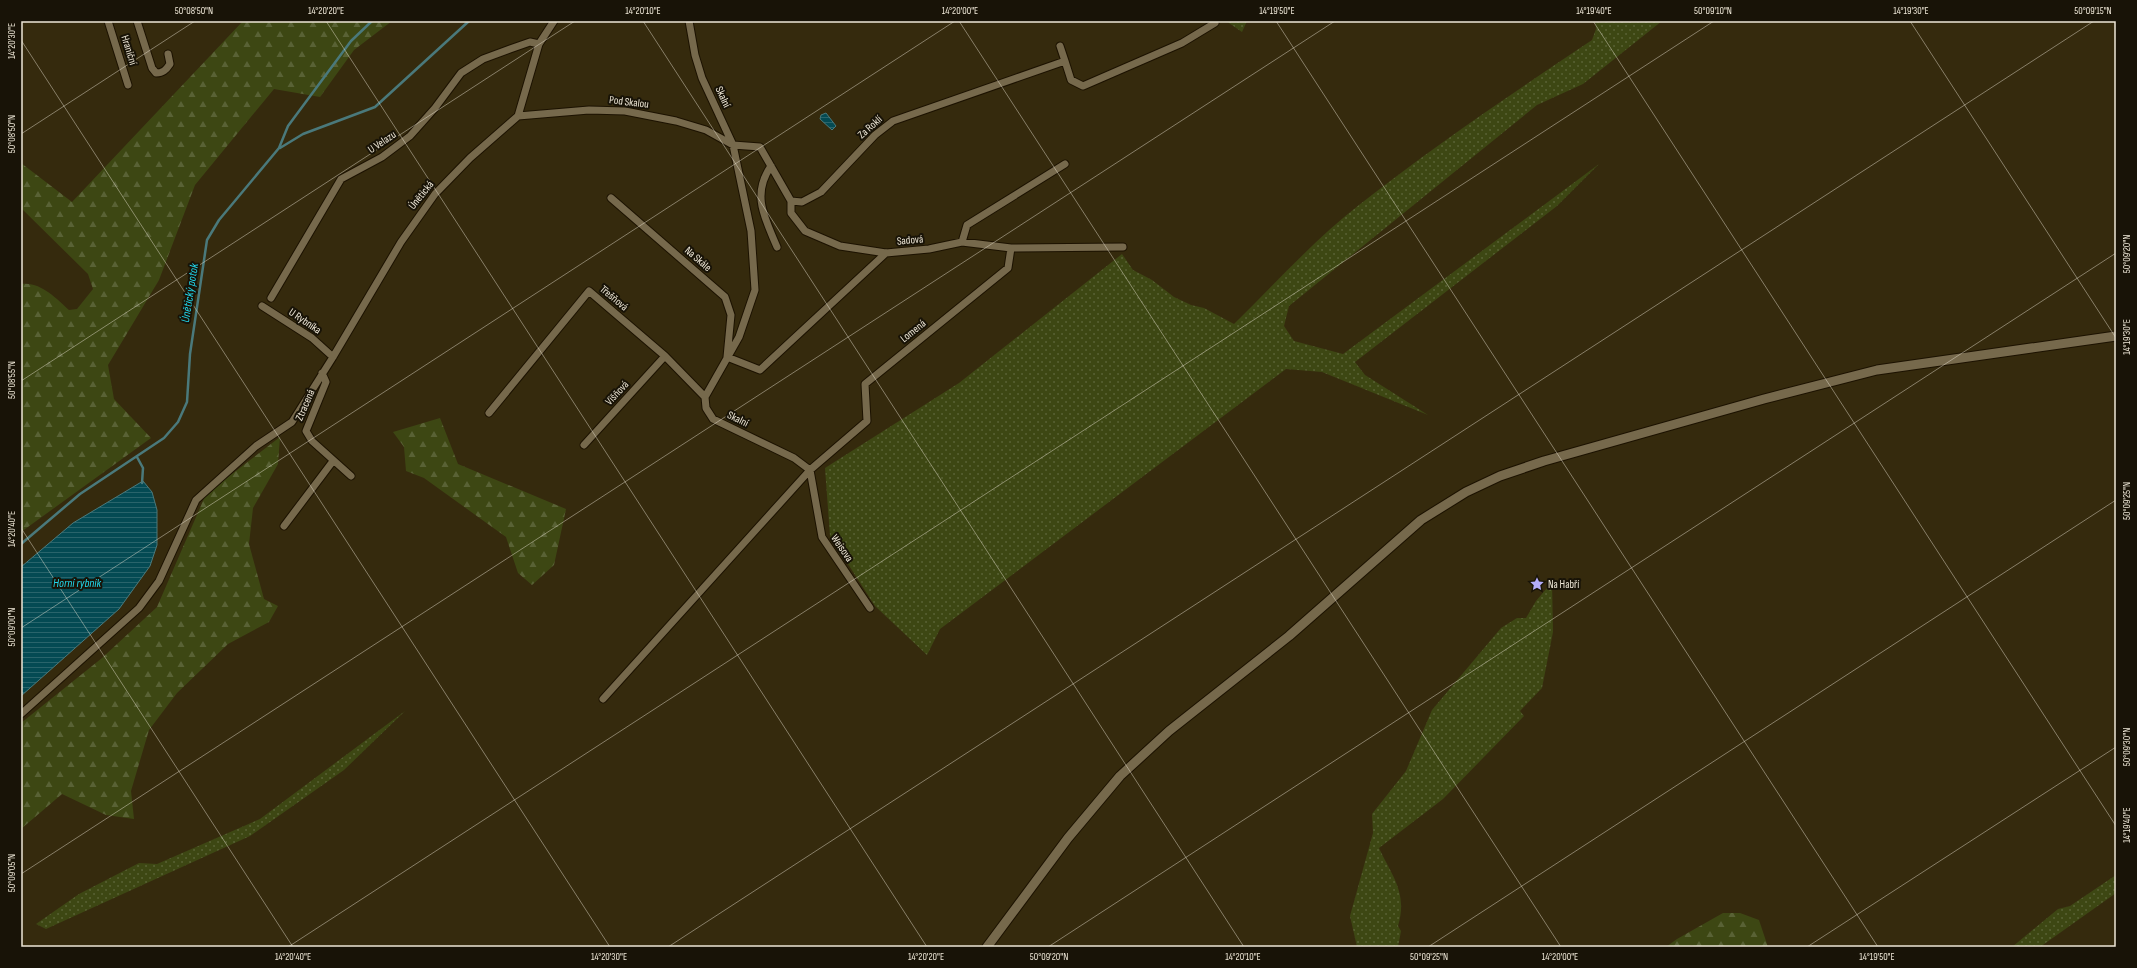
<svg xmlns="http://www.w3.org/2000/svg" width="2137" height="968" font-family="'Sofia Sans Condensed',sans-serif">
	<style>
		.grass { fill: url(#grass-dots) }
		.forest { fill: url(#forest-firs) }
		.water { fill: url(#water-rules); stroke: #4a797b }
		.lines { fill: none; stroke-linecap: round; stroke-linejoin: round }
		.stream { stroke: #4a797b; stroke-width: 2.5 }
		.minor-casing { stroke: #1c1200; stroke-width: 9 }
		.tertiary-casing { stroke: #1c1200; stroke-width: 11 }
		.minor { stroke: #76694c; stroke-width: 7 }
		.tertiary { stroke: #76694c; stroke-width: 9 }
		.ticks { fill: none; stroke: #eee7d7; stroke-width: 1; stroke-opacity: 0.45 }
		.labels { text-anchor: middle; dominant-baseline: central; stroke-width: 4; stroke-linejoin: round; paint-order: stroke }
		.street-label { font-size: 11px; fill: #eee7d7; stroke: #181307 }
		.poi-label { font-size: 11px; fill: #eee7d7; stroke: #181307; text-anchor: start }
		.water-label { font-size: 12px; font-style: italic; fill: #21d9ee; stroke: #181307 }
		.neatline { fill: none; stroke: #eee7d7; stroke-width: 1.5 }
		.ticks-label { font-size: 10px; text-anchor: middle; fill: #eee7d7 }
	</style>
	<defs>
		<pattern id="grass-dots" width="8" height="8" patternUnits="userSpaceOnUse"><rect width="8" height="8" fill="#3d4713"/><path d="M2 2h.1M6 6h.1" fill="none" stroke="#596235" stroke-width="1.8" stroke-linecap="round"/></pattern>
		<pattern id="forest-firs" width="22" height="20" patternUnits="userSpaceOnUse"><rect width="22" height="20" fill="#3d4713"/><path d="M5 1l3.5 6h-7zM16 11l3.5 6h-7z" fill="#596235"/></pattern>
		<pattern id="water-rules" width="6" height="5" patternUnits="userSpaceOnUse"><rect width="6" height="5" fill="#044a53"/><path d="M0 2.5h6" fill="none" stroke="#29646b"/></pattern>
	</defs>
	<rect width="100%" height="100%" fill="#352a0d"/>
	<path class="grass" d="M1226,21H1247L1242,32Z
		M1595,21H1662L1583,84L1537,105L1289,306L1284,326L1294,341L1343,354L1599,164L1557,206L1355,362L1365,375L1428,415L1322,372L1286,369L940,629L927,655L875,606L830,536L825,468L959,383L1122,254L1133,270L1152,280L1174,297L1191,305L1204,308L1234,324C1275,284 1314,240 1359,205C1434,146 1513,93 1592,40L1596,29Z
		M1552,582L1553,632L1542,688L1520,711L1524,716L1443,799L1379,848C1392,876 1408,893 1398,926L1401,931L1398,947H1357L1350,916L1373,833L1372,814L1406,771L1432,710L1501,628L1517,618H1526L1536,601Z
		M405,711L344,770L250,836L46,929L36,924L79,894L139,863L157,864L260,819Z
		M2116,875V893L2040,947H2012L2058,909L2070,906Z"/>
	<path class="forest" d="M243,21H392L354,50L320,97L274,89L195,185L159,280L108,365L114,399L151,438L21,532V284C40,281 56,298 69,310L77,309L93,289L88,274L21,208V163L72,202Z
		M440,418L458,464L566,509L554,565L532,585L518,573L506,537L424,478L406,471L404,447L393,432Z
		M280,437L278,464L253,508L249,544L264,599L278,606L269,622L228,644L177,693L149,730L131,791L134,819L106,815L62,794L21,829V723L102,658L157,607L206,494Z
		M1723,913H1740L1759,920L1768,947H1696L1692,945L1686,947H1666L1677,939Z"/>
	<path class="water" d="M826,113L836,126L832,130L820,119L821,115Z
		M143,481L152,492L157,510V545L150,566L119,609L21,696V567L73,523Z"/>
	<g class="lines">
		<path class="stream" d="M280,148L303,134L375,107L469,21
			M137,457L143,468L142,483
			M21,544L80,494L164,438L178,422L187,402L190,354L207,240L219,220L279,148L288,126L351,41L372,21"/>
		<defs>
			<path id="minor" d="M108,21L128,85
				M137,21L152,68L156,73C163,73 166,70 170,64L168,54
				M689,21L695,55L702,78L733,145L751,231L755,290L739,337L705,397L706,408L713,419L794,458L810,470
				M1060,46L1065,61
				M518,116L589,110L625,111L676,121L706,130L733,145L760,147L791,201L802,202L821,192L875,135L893,121L1065,61L1071,80L1083,86L1182,43L1215,23
				M771,166C751,195 765,218 777,247
				M611,198L725,297L731,315L727,357L760,370L886,253
				M962,242L967,225L1065,164
				M1011,248L1123,247
				M271,298L341,179L382,157L410,136L435,108L461,73L483,59L510,49L530,42L539,44
				M262,306L312,338L333,357
				M322,373L326,382L306,431L312,441L351,476
				M489,413L589,291L665,356L705,397
				M584,445L665,356
				M810,470L822,537L870,608
				M284,526L333,461
				M603,699L810,470L867,421L865,384L1008,268L1011,248L962,242L929,249L886,253L840,246L805,231L791,213V201
				M21,714L139,608L159,581L196,500L256,446L292,422L333,357L401,242L435,194L470,158L518,116L539,44L554,21"/>
			<path id="tertiary" d="M987,947L1068,838L1120,776L1169,731L1289,636L1421,520L1466,492L1500,476L1544,461L1764,399L1877,370L2116,336"/>
		</defs>
		<use href="#minor" class="minor-casing"/>
		<use href="#tertiary" class="tertiary-casing"/>
		<use href="#minor" class="minor"/>
		<use href="#tertiary" class="tertiary"/>
	</g>
	<path class="ticks" d="M326,21L927,947M643,21L1244,947M959,21L1561,947M1276,21L1878,947M1593,21L2116,826M1910,21L2116,338M21,40L610,947M21,134L195,21M21,381L575,21M21,528L293,947M21,628L955,21M21,874L1335,21M288,947L1714,21M668,947L2094,21M1048,947L2116,253M1428,947L2116,500M1807,947L2116,747"/>
	<defs>
		<symbol id="sight-bare" viewBox="-9 -9 18 18"><path d="M0-6L1.8-2.2L6-1.7L2.9 1.2L3.7 5.4L0 3.3L-3.7 5.4L-2.9 1.2L-6-1.7L-1.8-2.2Z" fill="#b3adf9" stroke="#181307" stroke-width="2.5" paint-order="stroke"/></symbol>
	</defs>
	<g fill-rule="evenodd">
		<use href="#sight-bare" x="1527" y="574" width="20" height="20"/>
	</g>
	<g class="labels">
		<g class="street-label">
			<text transform="translate(129 50) rotate(73)">Hraniční</text>
			<text transform="translate(723 97) rotate(65)">Skalní</text>
			<text transform="translate(629 102) rotate(7)">Pod Skalou</text>
			<text transform="translate(870 127) rotate(-42)">Za Roklí</text>
			<text transform="translate(382 142) rotate(-34)">U Velazu</text>
			<text transform="translate(421 195) rotate(-51)">Únětická</text>
			<text transform="translate(910 240) rotate(-5)">Sadová</text>
			<text transform="translate(698 259) rotate(41)">Na Skále</text>
			<text transform="translate(614 298) rotate(40)">Třešňová</text>
			<text transform="translate(305 321) rotate(34)">U Rybníka</text>
			<text transform="translate(913 331) rotate(-39)">Lomená</text>
			<text transform="translate(617 393) rotate(-47)">Višňová</text>
			<text transform="translate(305 405) rotate(-67)">Ztracená</text>
			<text transform="translate(738 419) rotate(26)">Skalní</text>
			<text transform="translate(842 548) rotate(56)">Weisova</text>
		</g>
		<g class="poi-label">
			<text x="1548" y="584">Na Habří</text>
		</g>
		<g class="water-label">
			<text transform="translate(190 293) rotate(-81)">Únětický potok</text>
			<text x="77" y="583">Horní rybník</text>
		</g>
	</g>
	<rect width="2137" height="968" fill="none" stroke="#181307" stroke-width="44"/>
	<rect x="22" y="22" width="2093" height="924" class="neatline"/>
	<g class="ticks-label">
		<text x="194" y="14">50°08'50"N</text>
		<text x="326" y="14">14°20'20"E</text>
		<text x="643" y="14">14°20'10"E</text>
		<text x="960" y="14">14°20'00"E</text>
		<text x="1277" y="14">14°19'50"E</text>
		<text x="1594" y="14">14°19'40"E</text>
		<text x="1713" y="14">50°09'10"N</text>
		<text x="1911" y="14">14°19'30"E</text>
		<text x="2093" y="14">50°09'15"N</text>
		<text transform="translate(11 41) rotate(-90)" y="4">14°20'30"E</text>
		<text transform="translate(11 134) rotate(-90)" y="4">50°08'50"N</text>
		<text transform="translate(2126 254) rotate(-90)" y="4">50°09'20"N</text>
		<text transform="translate(2126 337) rotate(-90)" y="4">14°19'30"E</text>
		<text transform="translate(11 380) rotate(-90)" y="4">50°08'55"N</text>
		<text transform="translate(2126 501) rotate(-90)" y="4">50°09'25"N</text>
		<text transform="translate(11 529) rotate(-90)" y="4">14°20'40"E</text>
		<text transform="translate(11 627) rotate(-90)" y="4">50°09'00"N</text>
		<text transform="translate(2126 747) rotate(-90)" y="4">50°09'30"N</text>
		<text transform="translate(2126 825) rotate(-90)" y="4">14°19'40"E</text>
		<text transform="translate(11 873) rotate(-90)" y="4">50°09'05"N</text>
		<text x="293" y="960">14°20'40"E</text>
		<text x="609" y="960">14°20'30"E</text>
		<text x="926" y="960">14°20'20"E</text>
		<text x="1049" y="960">50°09'20"N</text>
		<text x="1243" y="960">14°20'10"E</text>
		<text x="1429" y="960">50°09'25"N</text>
		<text x="1560" y="960">14°20'00"E</text>
		<text x="1877" y="960">14°19'50"E</text>
	</g>
</svg>
